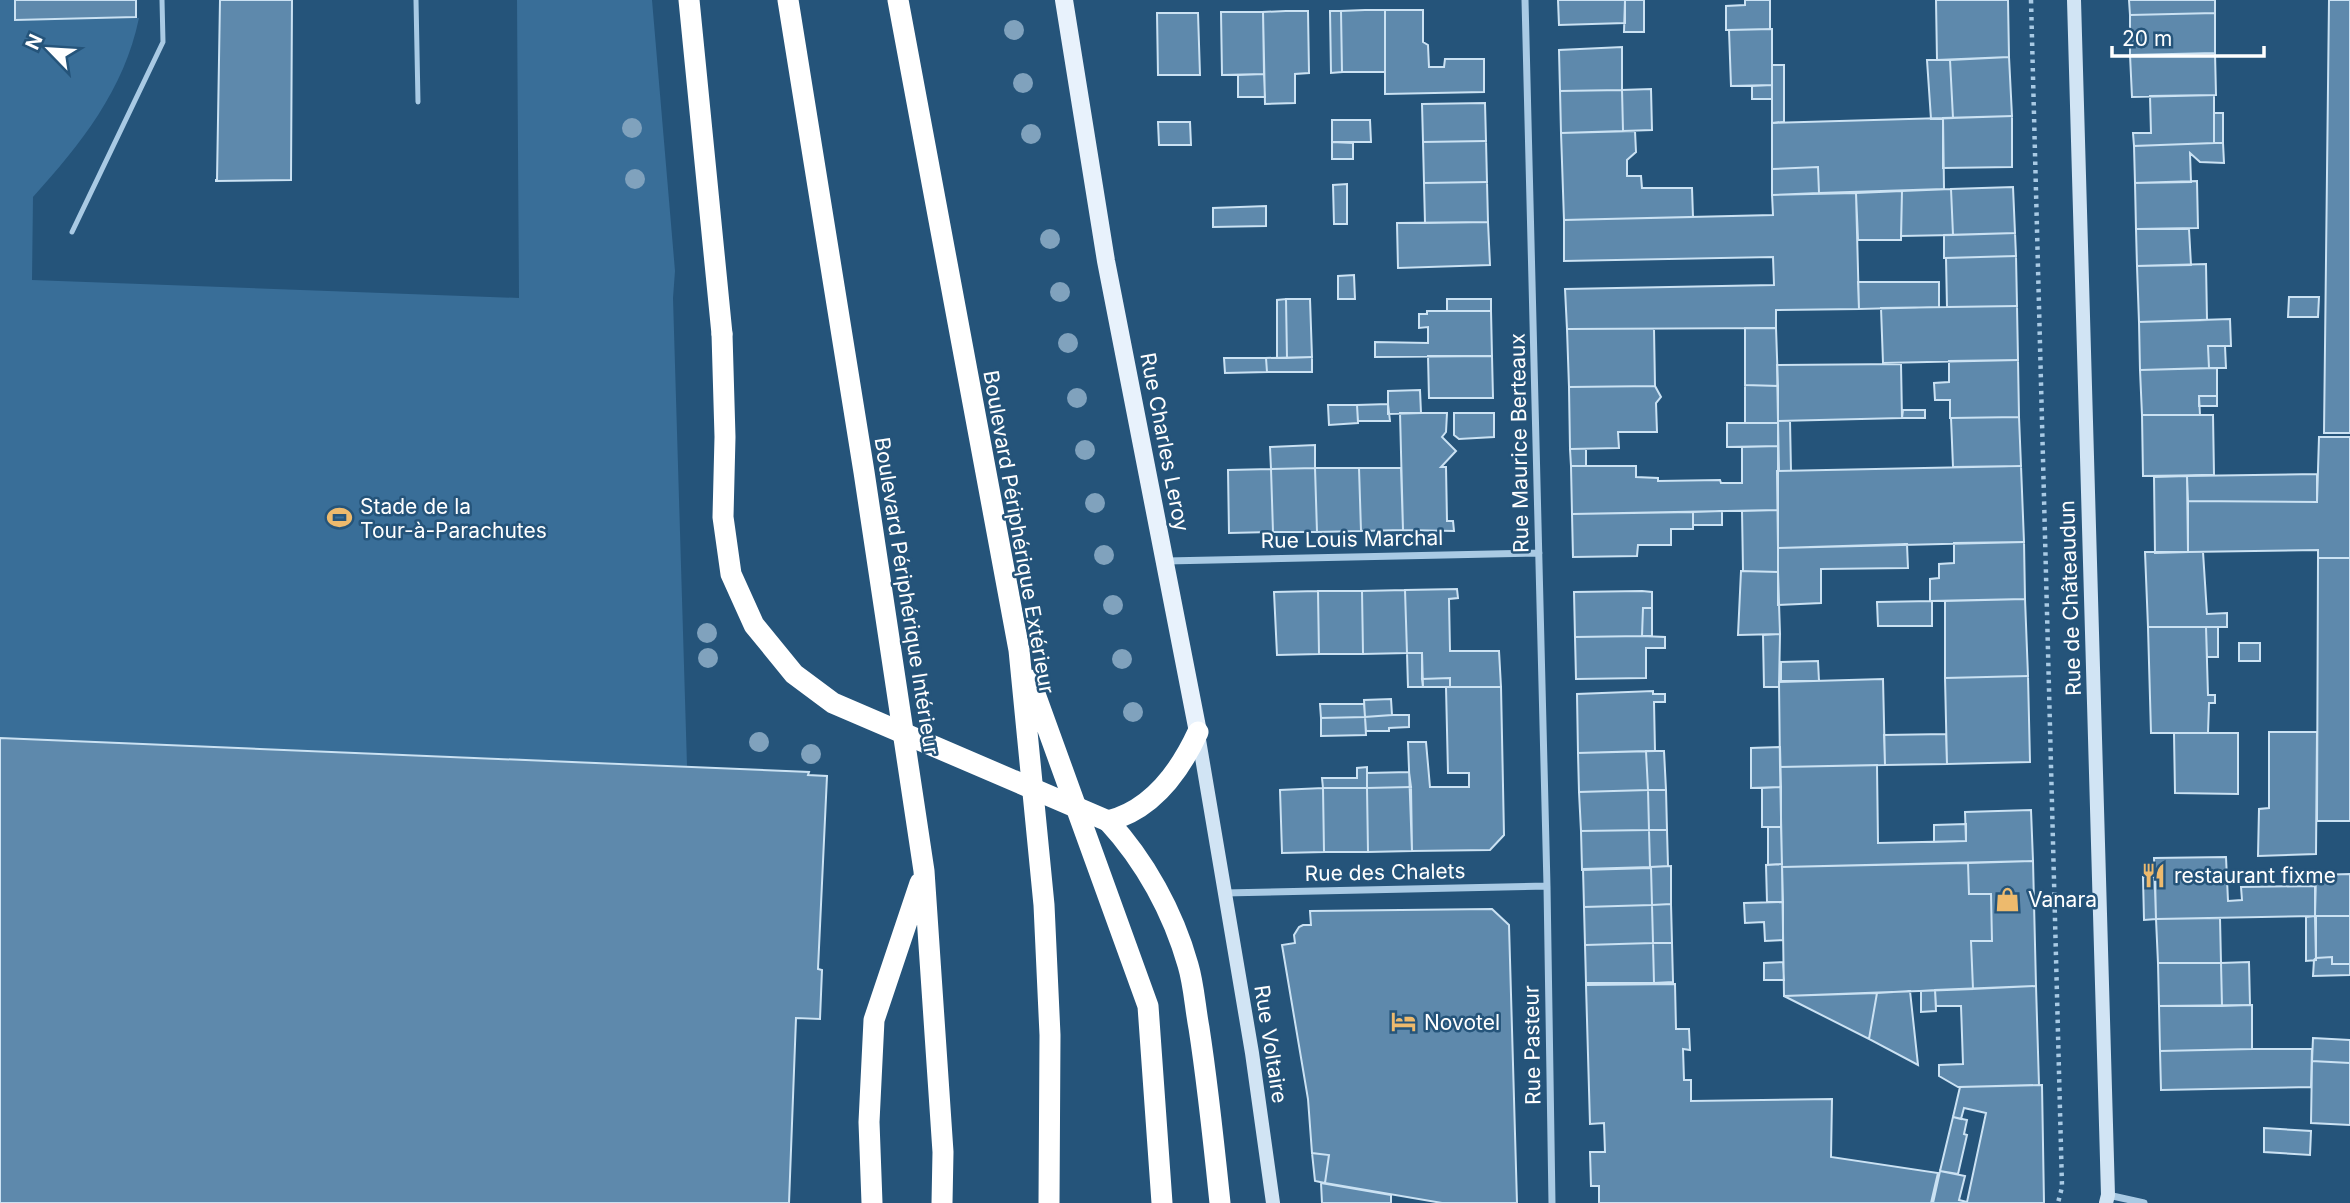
<svg xmlns="http://www.w3.org/2000/svg" width="2350" height="1203" font-family="Inter,sans-serif">
	<style>
		.green { fill: #396e98 }
		.building { fill: #5e89ac; stroke: #cbe2f3; stroke-width: 2 }
		.lines { fill: none; stroke-linecap: round; stroke-linejoin: round }
		.path { stroke: #a9cae4; stroke-width: 4.5; stroke-dasharray: 3.5 5; stroke-linecap: butt }
		.lane { stroke: #a9cae4; stroke-width: 5 }
		.street { stroke: #a9cae4; stroke-width: 7 }
		.secondary { stroke: #d1e4f4; stroke-width: 14 }
		.primary { stroke: #e8f2fc; stroke-width: 18 }
		.highway { stroke: #fff; stroke-width: 21 }
		.highway-bridge { stroke: #fff; stroke-width: 21 }
		.tree { fill: #80a2bd }
		.labels { text-anchor: middle; dominant-baseline: central; stroke-width: 5; stroke-linejoin: round; paint-order: stroke }
		.street-label { font-size: 21px; fill: #fff; stroke: #25547a }
		.poi-label { font-size: 21px; fill: #fff; stroke: #25547a; text-anchor: start }
	</style>
	<rect width="100%" height="100%" fill="#25547a"/>
	<path class="green" d="M0,0H15L16,20L139,18C124,90 81,144 33,197L32,280L519,298L517,0H652L675,271L673,298L687,766L0,738Z"/>
	<path class="building" d="M15,0H136V17L15,20Z
		M220,0H292L291,180L216,181V180H217Z
		M1558,0H1625V23L1559,25Z
		M1625,0H1644V32H1624Z
		M1745,0H1770V29L1726,30V6L1745,5Z
		M1936,0H2008L2009,57L1937,60Z
		M2129,0H2215V13L2130,15Z
		M2329,0H2350V433H2324Z
		M1365,10H1385V72H1342L1341,11Z
		M1385,10H1423V42L1428,45L1429,67H1444L1445,59H1484V92L1385,94Z
		M1286,11H1308L1309,73L1295,74V103L1265,104L1263,12Z
		M1330,11H1341L1342,72L1331,73Z
		M1221,12H1263L1264,74L1222,75Z
		M1157,13H1198L1200,75H1158Z
		M2215,13V53L2130,55V15Z
		M1772,29V85L1731,86L1729,30Z
		M1622,47V90L1560,91L1559,50Z
		M2215,53L2216,95L2132,97L2130,55Z
		M2009,57L2012,116L1953,118L1950,60Z
		M1927,60H1950L1953,118L1931,119Z
		M1772,65H1784V122L1772,123Z
		M1264,74L1265,97H1238V75Z
		M1772,85V99H1752V86Z
		M1651,89L1652,130L1623,131L1622,90Z
		M1622,90L1623,131L1561,133L1560,91Z
		M2214,95V143L2134,146L2133,133H2151L2150,96Z
		M1485,103L1486,141L1423,142L1422,104Z
		M2214,113H2223V143H2214Z
		M2012,116V167L1943,168V118Z
		M1943,118L1944,189L1819,193L1818,167L1772,169V123Z
		M1332,120H1370L1371,142H1332Z
		M1158,122H1190L1191,145H1159Z
		M1635,131L1636,152L1627,160V176H1641L1642,188H1692L1693,217L1564,220L1561,133Z
		M1486,141L1487,182L1424,183L1423,142Z
		M1332,142L1353,143V159H1332Z
		M2214,143H2223L2224,163L2200,162L2190,153L2191,182L2135,183L2134,146Z
		M1818,167L1819,193L1772,195V169Z
		M2197,181L2198,228L2136,229L2135,183Z
		M1487,182L1488,222L1425,223L1424,183Z
		M1347,184V224H1334L1333,185Z
		M2013,187L2015,233L1953,235L1951,189Z
		M1951,189L1953,235L1901,236L1902,191Z
		M1902,191L1901,240H1858L1856,193Z
		M1856,193L1859,309L1776,310V328L1567,329L1565,289L1774,285L1773,257L1564,261V220L1773,215L1772,195Z
		M1266,206V226L1213,227V208Z
		M1488,222L1490,265L1398,268L1397,223Z
		M2136,229H2189L2191,265L2137,266Z
		M2015,233L2016,256L1944,258V235Z
		M2016,256L2017,306L1947,307L1946,258Z
		M2206,264L2207,320L2139,322L2137,266Z
		M1354,275L1355,299H1338V276Z
		M1858,282H1939V307L1859,309Z
		M2289,297H2319L2318,317H2288Z
		M1286,299L1287,358H1277V300Z
		M1286,299H1310L1312,357L1287,358Z
		M1447,299H1491V311H1447Z
		M2017,306L2018,360L1883,363L1881,308Z
		M1427,311H1491L1492,356L1375,357V342L1428,343V327L1419,328V314H1427Z
		M2230,319L2231,346H2208L2209,368L2140,370L2139,322Z
		M1745,328H1776L1778,386L1745,385Z
		M1567,329H1654L1655,386L1569,387Z
		M2208,346H2225L2226,368H2209Z
		M1428,356H1492L1493,398H1429Z
		M1312,357V372H1267L1266,358Z
		M1224,358H1266L1267,372L1225,373Z
		M2018,360L2019,417L1950,418V400H1935L1934,383L1949,382V361Z
		M1901,364L1902,418L1778,421L1777,365Z
		M2217,368V396H2199L2200,415H2142L2140,370Z
		M1745,385L1778,386V423H1745Z
		M1655,386L1661,397L1656,403L1657,432H1618L1619,448L1570,449L1569,387Z
		M1420,390L1421,413L1388,414V391Z
		M2199,396H2217V406H2199Z
		M1388,404L1390,421H1358L1357,405Z
		M1328,405H1357L1358,423L1329,425Z
		M1903,410H1925V418H1902Z
		M1400,413H1447L1446,432L1442,437L1456,451L1441,467H1446L1447,521H1453L1454,531L1403,530Z
		M1454,413H1494V437L1459,439L1454,435Z
		M2142,415H2213L2214,475L2143,476Z
		M2019,417L2021,466L1953,467L1951,418Z
		M1778,421H1790L1791,471H1779Z
		M1727,423H1778V446L1727,447Z
		M2319,437H2350V558H2318V550L2188,552V501L2317,502Z
		M1315,445V468L1271,469L1270,447Z
		M1778,446V510L1572,514L1571,466H1636V477L1658,478V481L1720,480L1721,483H1742V447Z
		M1570,449H1586V466H1571Z
		M2021,466L2024,542L1778,548L1777,471Z
		M1315,468H1359L1361,531L1317,532Z
		M1315,468L1317,532H1273L1271,469Z
		M1359,468H1401L1403,530L1361,531Z
		M1271,469L1273,532L1229,533L1228,470Z
		M2317,474V502L2188,501L2187,476Z
		M2187,476L2188,552L2155,553L2154,477Z
		M1778,510V572L1743,571L1742,511Z
		M1722,511V525H1693V512Z
		M1693,512V529H1671V545H1638L1637,556L1573,557L1572,514Z
		M2024,542L2025,599L1930,601V579L1939,578V564L1954,563V543Z
		M1907,544L1908,568L1821,569V603L1778,605V548Z
		M2145,552H2203L2207,614L2227,613V627H2148Z
		M2318,558H2350V821H2317Z
		M1741,571L1778,572L1780,634L1738,635Z
		M1457,589L1458,598L1449,599L1450,651H1499L1501,687H1450V678L1422,679V653H1407L1405,590Z
		M1405,590L1407,653L1363,654L1362,591Z
		M1318,591L1319,654L1277,655L1274,592Z
		M1318,591H1362L1363,654H1319Z
		M1642,591L1652,592V608H1643L1642,636L1575,637L1574,592Z
		M2025,599L2028,676L1945,678V601Z
		M1932,601V626H1878L1877,602Z
		M1643,608H1652V636H1642Z
		M2148,627H2206L2208,695H2215V703H2209L2208,733H2151Z
		M2206,627H2218V657H2207Z
		M1780,634L1779,687H1764L1763,635Z
		M1642,636L1665,637V648H1646V678L1576,679L1575,637Z
		M2239,643H2260V661H2239Z
		M1407,653H1422L1423,687H1408Z
		M1818,661L1819,681H1781V662Z
		M2028,676L2030,762L1947,764L1945,678Z
		M1450,678V687H1423L1422,679Z
		M1883,679L1885,765L1780,767L1779,682Z
		M1446,687H1501L1504,835L1490,850L1412,851L1408,742H1426L1430,787H1469V773H1448Z
		M1653,691V694H1665V702H1654L1655,751L1578,753L1577,694Z
		M1391,699L1392,715L1365,717L1364,700Z
		M1320,704H1364L1365,717L1321,718Z
		M1392,715H1409V727L1389,728V731H1366L1365,717Z
		M1365,717L1366,735L1321,736V718Z
		M2269,732H2317L2316,854L2258,856L2259,809L2269,808Z
		M2174,733H2238V794L2175,793Z
		M1946,734L1947,764L1885,765L1884,735Z
		M0,738L809,772L808,775L827,776L818,969L822,970L820,1019L796,1018L789,1203H0Z
		M1780,747L1781,787L1751,788V748Z
		M1646,751H1664L1666,790H1648Z
		M1646,751L1648,790L1579,792L1578,753Z
		M1877,765L1878,843L1966,841L1965,812L2031,810L2033,861L1782,867L1780,767Z
		M1367,767V788H1323L1322,778H1357V768Z
		M1409,772L1411,787L1367,788V773Z
		M1411,787L1412,851L1368,852L1367,788Z
		M1781,787V827H1762V788Z
		M1323,788L1324,852L1282,853L1280,790Z
		M1323,788H1367L1368,852H1324Z
		M1648,790H1666L1667,830H1649Z
		M1648,790L1649,830L1581,831L1579,792Z
		M1966,824V841L1934,842V825Z
		M1768,827H1781L1782,864L1768,865Z
		M1649,830H1667L1668,866L1650,867Z
		M1649,830L1650,868L1582,870L1581,831Z
		M2226,857L2228,901L2242,900L2241,887L2315,886V916L2156,919L2154,858Z
		M2033,861L2036,986L1973,989L1971,941H1992L1991,894H1969L1968,863Z
		M1968,863L1969,894H1991L1992,941H1971L1973,989L1784,996L1782,867Z
		M1782,864L1783,902H1767L1766,865Z
		M1671,866V904L1652,905L1651,867Z
		M1651,867L1652,905L1584,907L1583,869Z
		M2350,874V916H2315L2316,875Z
		M2143,877H2155L2156,919L2144,920Z
		M1783,902V940L1765,941L1764,922L1745,923L1744,903Z
		M1671,904L1672,943H1653L1652,905Z
		M1652,905L1653,943L1585,945L1584,907Z
		M1492,909L1509,925L1517,1203H1442L1325,1183L1329,1155L1312,1153L1308,1099L1282,945L1295,943L1294,935L1299,927L1303,925H1311L1310,911Z
		M2315,916L2316,960L2306,961V917Z
		M2316,916H2350V964H2332V957L2316,958Z
		M2220,918L2221,963H2158L2156,919Z
		M1653,943H1672L1673,982L1654,983Z
		M1653,943L1654,983H1586L1585,945Z
		M2332,957V964H2350V975L2313,976L2314,960L2316,958Z
		M1783,962L1784,980H1764V963Z
		M2249,962L2250,1005L2222,1006L2221,963Z
		M2158,963H2221L2222,1006H2159Z
		M1675,984L1676,1029H1689L1690,1050L1683,1049L1684,1080H1691V1101L1832,1099L1831,1157L1938,1173L1931,1203H1599V1186H1591L1590,1152H1605L1604,1123L1590,1124L1586,985Z
		M2036,986L2039,1085L1958,1087L1939,1076V1065L1963,1064L1961,1006H1936L1935,990Z
		M1935,990L1936,1011L1921,1012V991Z
		M1910,991L1918,1065L1869,1039L1877,993Z
		M1877,993L1869,1039L1784,996Z
		M2252,1005V1049L2160,1051L2159,1006Z
		M2313,1038L2350,1040V1063L2312,1061Z
		M2252,1049H2312L2311,1087L2161,1090L2160,1051Z
		M2312,1061L2350,1063V1125L2311,1123Z
		M2042,1085L2044,1203H1933L1940,1171L1965,1176L1959,1200L1967,1202L1986,1113L1964,1108L1961,1119L1953,1117L1960,1087Z
		M1953,1117L1967,1120L1964,1134L1967,1135L1958,1174L1940,1171Z
		M2264,1128L2311,1131L2310,1155L2264,1152Z
		M1312,1153L1329,1155L1325,1183L1315,1181Z
		M1321,1183L1391,1195V1203H1322Z"/>
	<g class="lines">
		<path class="path" d="M2031,0L2062,1187L2058,1203"/>
		<path class="lane" d="M416,0L418,102
			M72,232L163,42L162,0"/>
		<path class="street" d="M1525,0L1547,886L1552,1203
			M1166,561L1539,553
			M1224,893L1547,886
			M2108,1195L2144,1203"/>
		<path class="secondary" d="M2074,0L2108,1195L2106,1203
			M1198,734L1252,1053L1273,1203"/>
		<path class="primary" d="M1064,0L1106,261L1198,732"/>
		<path class="highway" d="M689,0L722,334
			M788,0L864,472L924,871L943,1152L942,1203
			M898,0L1019,650L1044,905L1050,1035L1049,1203
			M1030,680L1148,1006L1162,1203
			M1198,732C1180,771 1152,810 1108,821C1145,861 1173,912 1188,965C1194,985 1195,1007 1199,1028C1208,1086 1214,1145 1220,1203
			M872,1203L869,1122L874,1020L920,883"/>
		<path class="highway-bridge" d="M722,334L725,437L723,517L731,574L754,625L794,674L833,703L1108,821"/>
	</g>
	<g class="tree">
		<circle cx="1014" cy="30" r="10"/>
		<circle cx="1023" cy="83" r="10"/>
		<circle cx="632" cy="128" r="10"/>
		<circle cx="1031" cy="134" r="10"/>
		<circle cx="635" cy="179" r="10"/>
		<circle cx="1050" cy="239" r="10"/>
		<circle cx="1060" cy="292" r="10"/>
		<circle cx="1068" cy="343" r="10"/>
		<circle cx="1077" cy="398" r="10"/>
		<circle cx="1085" cy="450" r="10"/>
		<circle cx="1095" cy="503" r="10"/>
		<circle cx="1104" cy="555" r="10"/>
		<circle cx="1113" cy="605" r="10"/>
		<circle cx="707" cy="633" r="10"/>
		<circle cx="708" cy="658" r="10"/>
		<circle cx="1122" cy="659" r="10"/>
		<circle cx="1133" cy="712" r="10"/>
		<circle cx="759" cy="742" r="10"/>
		<circle cx="811" cy="754" r="10"/>
	</g>
	<defs>
		<symbol id="stadium-bare" viewBox="-9 -9 18 18"><path d="M0-5a6.5 5 0 1 0 0 10a6.5 5 0 1 0 0-10ZM-3.5-1.8h7v3.6h-7Z" fill="#edba6d" stroke="#25547a" stroke-width="2.5" paint-order="stroke"/></symbol>
		<symbol id="restaurant-bare" viewBox="-9 -9 18 18"><path d="M-5-6h1v4h1v-4h1v4h1v-4h1v5L-1.5 .5V6h-2V.5L-5-1ZM5-6V6H3V1.5H1.5Q1.5-4 5-6Z" fill="#edba6d" stroke="#25547a" stroke-width="2.5" paint-order="stroke"/></symbol>
		<symbol id="shop-bare" viewBox="-9 -9 18 18"><path d="M-5-2.5h2.3a2.7 3.5 0 0 1 5.4 0H5L5.5 6h-11ZM-1.5-2.5h3a1.5 2.3 0 0 0-3 0Z" fill="#edba6d" stroke="#25547a" stroke-width="2.5" paint-order="stroke"/></symbol>
		<symbol id="hotel-bare" viewBox="-9 -9 18 18"><path d="M-6-4.5h1.5V1H6V5H4.5V3h-9V5H-6ZM-4 0a1.8 1.8 0 1 1 3.6 0ZM.5 0V-2.5h3Q6-2.5 6 0Z" fill="#edba6d" stroke="#25547a" stroke-width="2.5" paint-order="stroke"/></symbol>
	</defs>
	<g fill-rule="evenodd">
		<use href="#stadium-bare" x="322" y="500" width="35" height="35"/>
		<use href="#restaurant-bare" x="2136" y="858" width="35" height="35"/>
		<use href="#shop-bare" x="1990" y="882" width="35" height="35"/>
		<use href="#hotel-bare" x="1386" y="1004" width="35" height="35"/>
	</g>
	<g class="labels">
		<g class="street-label">
			<text transform="translate(1165 442) rotate(79)">Rue Charles Leroy</text>
			<text transform="translate(1519 443) rotate(-91)">Rue Maurice Berteaux</text>
			<text transform="translate(1019 532) rotate(80)">Boulevard Périphérique Extérieur</text>
			<text transform="translate(1352 539) rotate(-1)">Rue Louis Marchal</text>
			<text transform="translate(907 596) rotate(81)">Boulevard Périphérique Intérieur</text>
			<text transform="translate(2070 598) rotate(-92)">Rue de Châteaudun</text>
			<text transform="translate(1385 872) rotate(-1)">Rue des Chalets</text>
			<text transform="translate(1271 1044) rotate(81)">Rue Voltaire</text>
			<text transform="translate(1532 1045) rotate(-91)">Rue Pasteur</text>
		</g>
		<g class="poi-label">
			<text x="360" y="506">Stade de la<tspan x="360" dy="24">Tour-à-Parachutes</tspan></text>
			<text x="2174" y="875">restaurant fixme</text>
			<text x="2028" y="899">Vanara</text>
			<text x="1424" y="1022">Novotel</text>
		</g>
	</g>
	<g transform="translate(49 49) rotate(295)" stroke="#25547a" stroke-width="5" paint-order="stroke">
	<path d="M0-5L12 26L0 18L-12 26Z" fill="#ffffff"/>
	<text y="-10" font-size="19" font-weight="bold" text-anchor="middle" fill="#ffffff">N</text>
	</g>
	<path d="M2112 46v10h152v-10" fill="none" stroke="#ffffff" stroke-width="3.5"/>
	<text x="2122" y="46" font-size="21" fill="#ffffff" stroke="#25547a" stroke-width="5" paint-order="stroke">20 m</text>
</svg>
